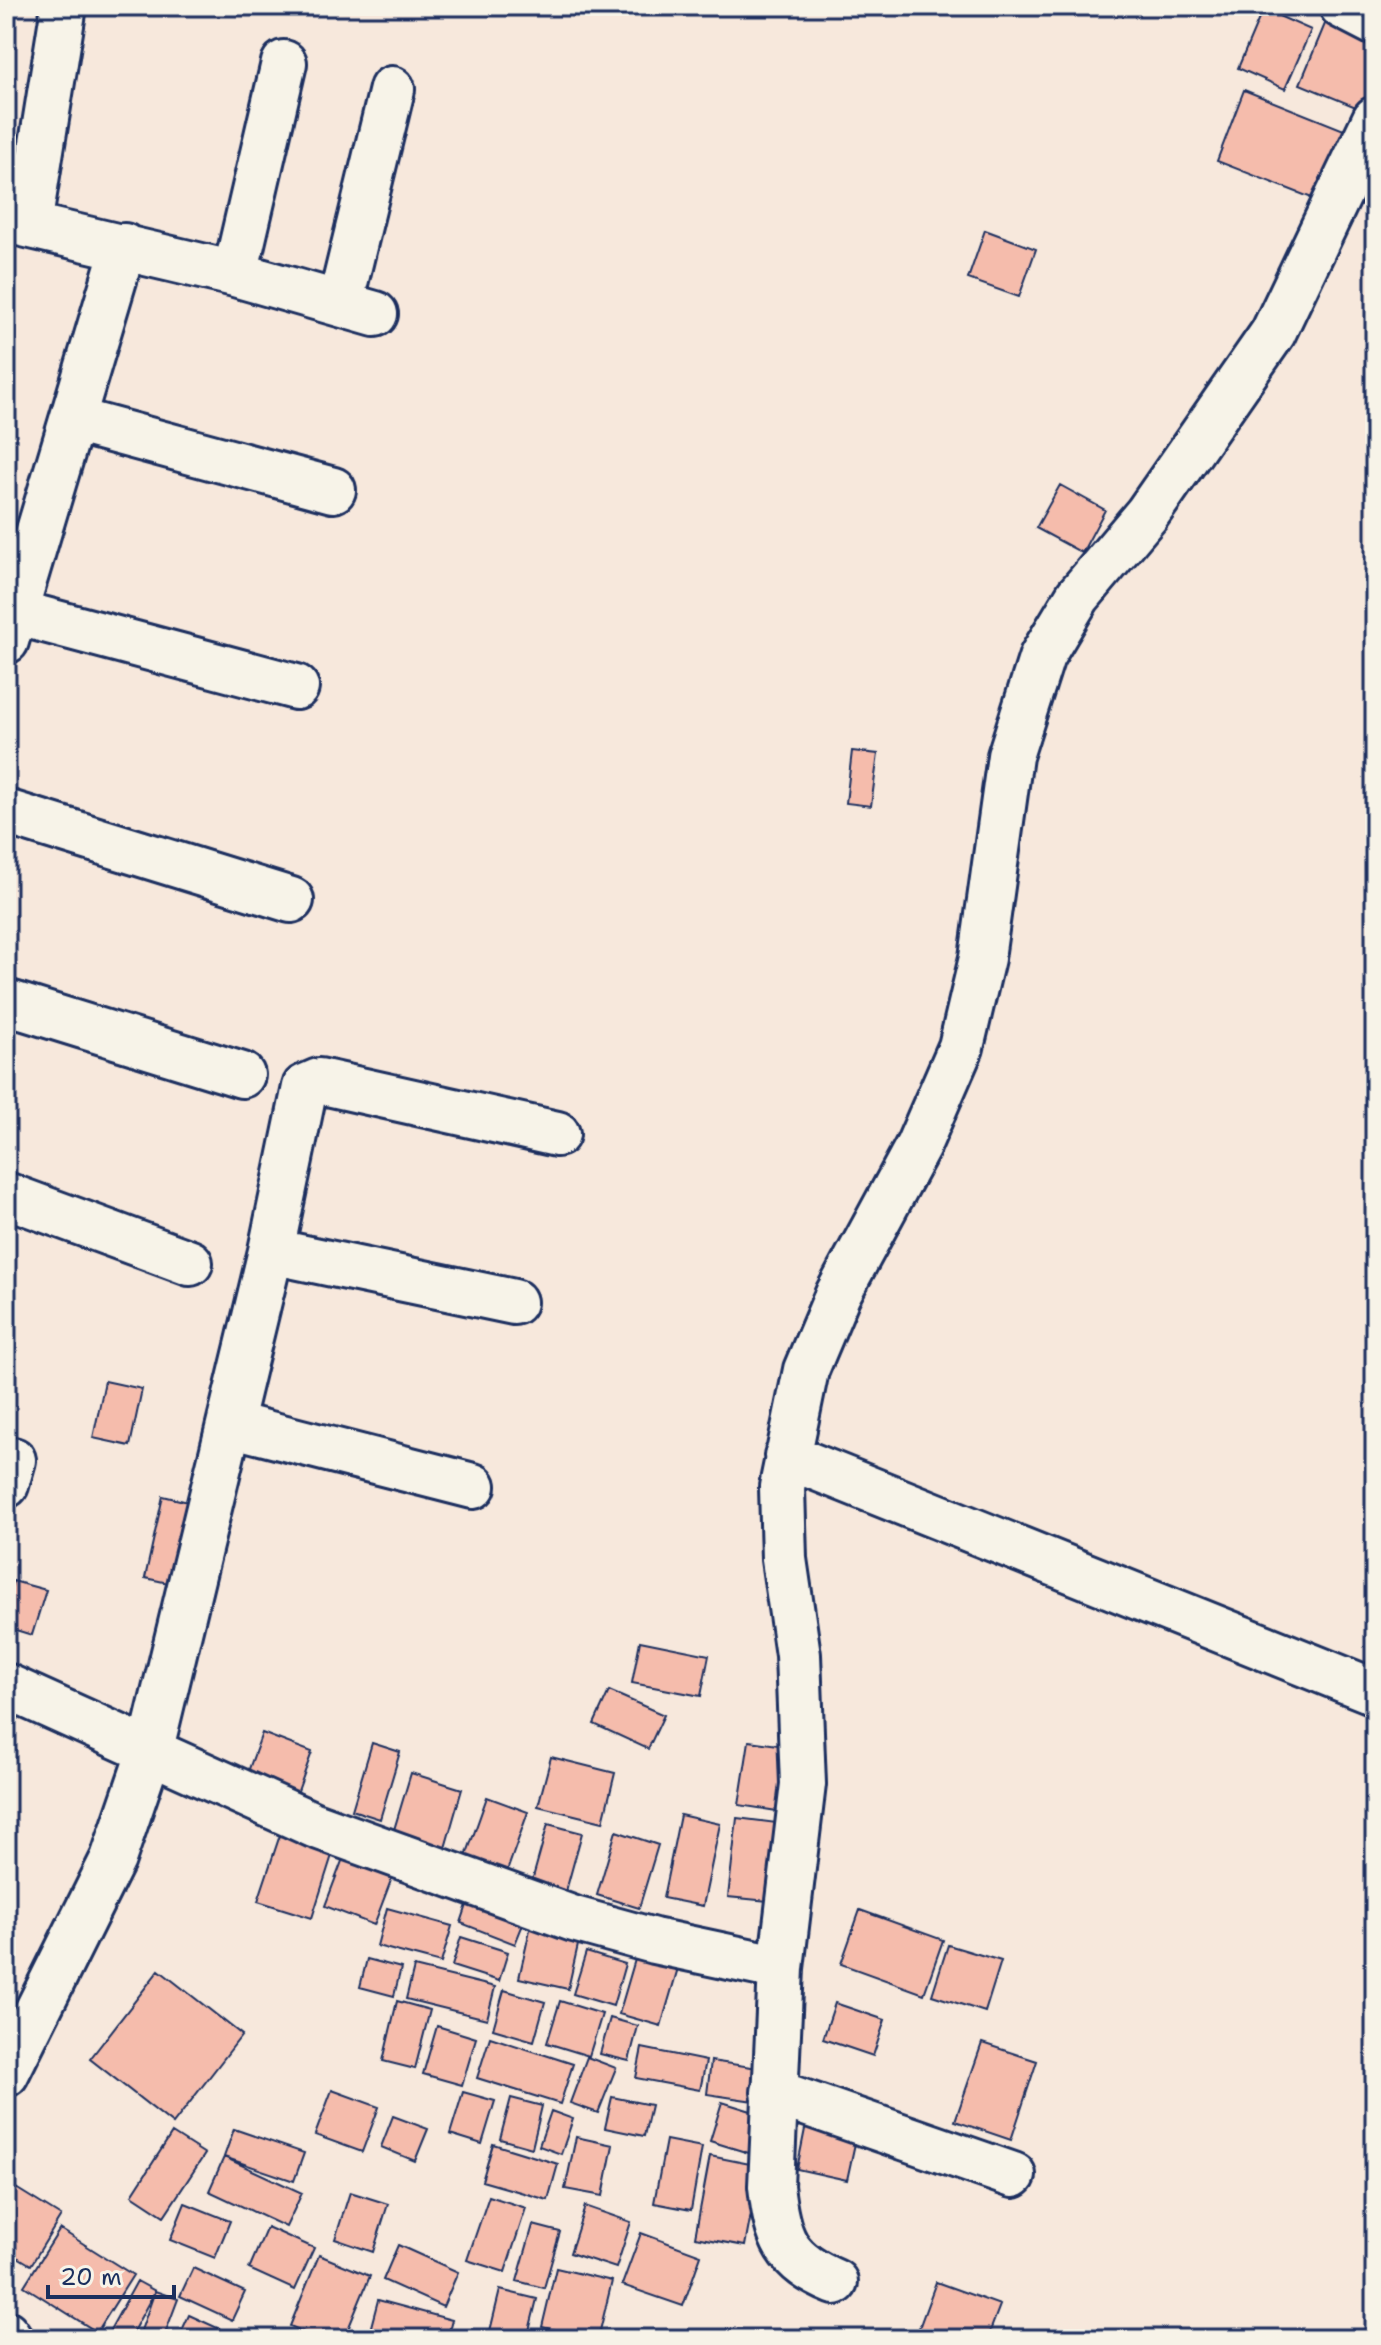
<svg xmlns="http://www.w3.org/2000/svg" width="1381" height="2345" font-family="'Shantell Sans',sans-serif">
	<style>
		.building { fill: #f5bcac; stroke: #1b2f5e; stroke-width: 2 }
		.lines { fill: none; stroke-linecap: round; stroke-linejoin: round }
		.minor-casing { stroke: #1b2f5e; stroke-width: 50 }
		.minor { stroke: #f7f3e8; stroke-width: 44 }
	</style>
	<rect width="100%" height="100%" fill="#f7e8dc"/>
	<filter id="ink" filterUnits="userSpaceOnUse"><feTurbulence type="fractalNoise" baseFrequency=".0125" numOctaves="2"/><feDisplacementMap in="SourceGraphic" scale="16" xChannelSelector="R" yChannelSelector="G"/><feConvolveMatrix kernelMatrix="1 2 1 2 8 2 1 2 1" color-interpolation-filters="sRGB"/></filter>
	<g filter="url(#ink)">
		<path class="building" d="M1263,9L1311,30L1285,89L1238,68Z
			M1327,19L1375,39V82L1363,110L1300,84Z
			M1244,90L1349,132L1322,202L1217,161Z
			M985,230L1036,249L1019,297L968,279Z
			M1060,485L1105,510L1082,553L1036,528Z
			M852,751L878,754L871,806L846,803Z
			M105,1381L142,1389L130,1446L93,1438Z
			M163,1496L205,1506L187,1587L145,1578Z
			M13,1581L46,1590L32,1635L6,1627V1605Z
			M640,1641L709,1655L701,1696L632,1683Z
			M609,1691L664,1715L648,1749L594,1724Z
			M262,1733L312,1752L294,1802L244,1783Z
			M749,1741L800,1748L790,1813L739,1805Z
			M372,1743L400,1752L380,1819L352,1810Z
			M551,1757L615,1773L603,1822L538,1806Z
			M411,1773L462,1789L445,1848L393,1833Z
			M487,1797L528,1812L506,1874L465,1859Z
			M680,1815L720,1824L703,1906L663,1898Z
			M737,1818L777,1823L768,1901L728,1897Z
			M548,1824L582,1833L566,1891L532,1881Z
			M616,1831L658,1845L639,1908L597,1895Z
			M281,1832L334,1849L312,1918L258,1901Z
			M347,1848L396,1867L374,1925L325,1906Z
			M471,1893L527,1914L515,1944L461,1923Z
			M387,1908L452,1926L441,1963L377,1946Z
			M860,1910L943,1940L924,1994L841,1964Z
			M531,1925L580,1936L568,1989L519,1978Z
			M461,1937L508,1952L499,1981L452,1966Z
			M948,1945L1001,1961L985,2012L932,1995Z
			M586,1952L625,1964L613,2006L573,1994Z
			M636,1956L678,1968L661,2026L619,2014Z
			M367,1959L401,1968L394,1996L360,1987Z
			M414,1967L495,1987L487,2019L406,1999Z
			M159,1970L242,2035L173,2124L90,2059Z
			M504,1990L545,2002L534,2041L493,2029Z
			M397,2001L430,2010L415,2069L383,2061Z
			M560,2001L602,2014L589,2056L547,2043Z
			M835,2003L885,2020L873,2056L823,2039Z
			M610,2018L638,2026L629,2061L600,2054Z
			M437,2026L476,2038L462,2085L423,2074Z
			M490,2037L573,2064L560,2104L477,2078Z
			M982,2043L1037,2061L1011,2140L955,2121Z
			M642,2048L706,2061L700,2090L636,2078Z
			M587,2057L616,2068L598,2113L570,2103Z
			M711,2061L772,2070L767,2103L707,2094Z
			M332,2090L379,2107L362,2152L315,2135Z
			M463,2092L495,2101L482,2144L450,2134Z
			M612,2097L651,2105L644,2136L605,2128Z
			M511,2098L542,2106L532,2148L500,2139Z
			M722,2102L767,2116L755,2155L710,2141Z
			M551,2111L573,2119L561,2154L539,2146Z
			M808,2114L859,2125L847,2180L797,2169Z
			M393,2116L428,2129L415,2161L381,2147Z
			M234,2129L304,2153L294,2181L224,2157Z
			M172,2133L205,2154L164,2216L132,2195Z
			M576,2137L613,2145L603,2196L565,2189Z
			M666,2140L702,2147L691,2210L654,2203Z
			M493,2144L558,2164L548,2200L482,2181Z
			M710,2156L760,2166L745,2246L695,2237Z
			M224,2157L302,2193L286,2227L209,2191Z
			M16,2188L61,2216L31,2265L6,2250V2204Z
			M350,2192L388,2204L373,2252L335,2239Z
			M489,2196L526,2208L505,2272L467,2260Z
			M185,2203L230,2221L215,2258L170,2240Z
			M585,2206L631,2222L616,2268L570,2253Z
			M533,2225L560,2232L544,2288L517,2281Z
			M267,2227L314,2248L295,2290L249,2269Z
			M60,2229L133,2275L97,2332L24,2286Z
			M641,2233L701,2255L683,2306L622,2285Z
			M398,2245L458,2272L443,2307L383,2280Z
			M319,2255L370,2276L344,2339H320L290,2326Z
			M193,2268L245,2292L232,2320L180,2296Z
			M556,2268L612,2281L598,2339L542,2327Z
			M137,2281L155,2291L129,2339H105Z
			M936,2282L1000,2305L987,2339H915Z
			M500,2290L537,2299L527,2339L490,2331Z
			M155,2291L178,2299L163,2339H138Z
			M378,2300L452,2320L447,2339L368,2338Z
			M189,2315L222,2330L218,2339H178Z"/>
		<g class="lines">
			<defs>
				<path id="minor" d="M1342,6L1375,23
					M6,220L235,274L375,314
					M29,225L64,6
					M235,274L284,63
					M340,304L392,89
					M74,420L333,490
					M15,612L296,687
					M6,641L124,246
					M6,812L291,900
					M6,1002L242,1075
					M6,1195L190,1263
					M271,1251L514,1302
					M230,1424L473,1486
					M787,1456L1375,1692
					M6,1485L13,1460
					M6,1686L314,1825L574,1919L654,1941L781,1968
					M6,2074L113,1859L151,1748L271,1251L305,1087L319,1081L557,1134
					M774,2092L1013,2175
					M835,2282C785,2261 777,2239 771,2186L781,1968L803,1784L798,1655L784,1559L782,1487L806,1370L838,1294L918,1146L961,1047L982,958L1010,756L1042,656L1078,596L1147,514L1273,333L1375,119
					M6,2333L10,2339"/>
			</defs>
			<use href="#minor" class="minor-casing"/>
			<use href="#minor" class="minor"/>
		</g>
	</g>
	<rect width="1381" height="2345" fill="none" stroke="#f7f3e8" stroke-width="32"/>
	<rect x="16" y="16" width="1349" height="2313" fill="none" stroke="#1b2f5e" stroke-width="3" filter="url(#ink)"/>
	<path d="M48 2285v12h126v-12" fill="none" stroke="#1b2f5e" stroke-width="4"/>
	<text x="60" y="2285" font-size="24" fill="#1b2f5e" stroke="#f7f3e8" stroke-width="6" paint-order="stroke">20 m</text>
</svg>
